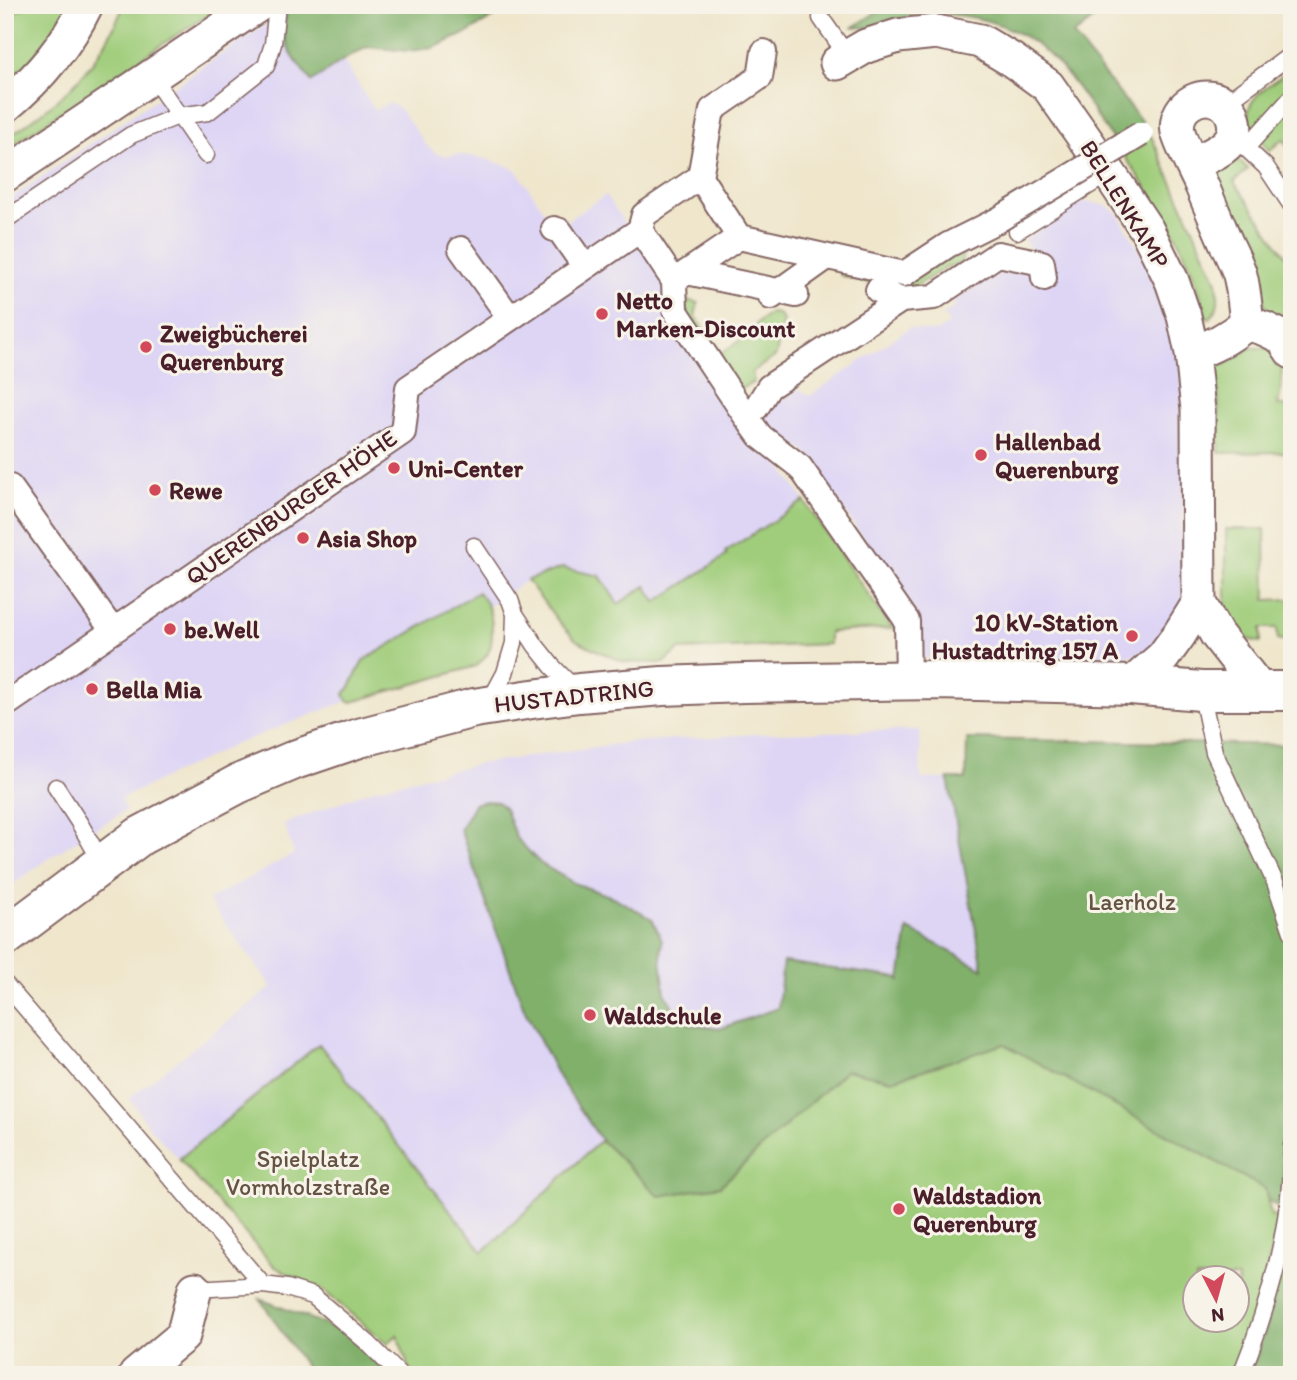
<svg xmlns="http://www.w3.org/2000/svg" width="1297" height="1380" font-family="Itim,sans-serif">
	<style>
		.built { fill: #ded5f5 }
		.green { fill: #a0cd7b; stroke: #757653; stroke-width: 2; fill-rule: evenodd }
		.forest { fill: #80b06b; stroke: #65684b; stroke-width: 2 }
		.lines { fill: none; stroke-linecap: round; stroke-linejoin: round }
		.service-casing { stroke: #846563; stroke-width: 19 }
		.pedestrian-casing { stroke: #846563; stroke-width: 28 }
		.minor-casing { stroke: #846563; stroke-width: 37 }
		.tertiary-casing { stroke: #846563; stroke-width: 42 }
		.service { stroke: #fff; stroke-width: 16 }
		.pedestrian { stroke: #fff; stroke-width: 24 }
		.minor { stroke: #fff; stroke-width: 33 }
		.tertiary { stroke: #fff; stroke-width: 38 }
		.pedestrian-bridge-casing { stroke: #846563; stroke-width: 28; stroke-linecap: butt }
		.pedestrian-bridge { stroke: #fff; stroke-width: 24 }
		.poi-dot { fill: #d1495b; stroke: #f7f3e8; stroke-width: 2.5 }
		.labels { text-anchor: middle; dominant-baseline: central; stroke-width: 6; stroke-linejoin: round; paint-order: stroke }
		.street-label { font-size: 24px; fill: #4a1f2b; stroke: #f7f3e8 }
		.poi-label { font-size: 24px; font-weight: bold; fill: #4a1f2b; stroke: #f7f3e8; text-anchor: start }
		.park-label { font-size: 24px; fill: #645343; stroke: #f7f3e8 }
	</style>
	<rect width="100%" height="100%" fill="#f7f3e8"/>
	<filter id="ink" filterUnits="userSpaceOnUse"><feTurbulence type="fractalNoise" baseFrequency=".0143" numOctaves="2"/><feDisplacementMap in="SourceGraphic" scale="14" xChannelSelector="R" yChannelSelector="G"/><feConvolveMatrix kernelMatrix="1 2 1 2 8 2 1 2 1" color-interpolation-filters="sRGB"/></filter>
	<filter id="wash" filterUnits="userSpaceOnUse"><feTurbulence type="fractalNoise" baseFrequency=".00686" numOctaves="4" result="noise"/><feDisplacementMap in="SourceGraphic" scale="28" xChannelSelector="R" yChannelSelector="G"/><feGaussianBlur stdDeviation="1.57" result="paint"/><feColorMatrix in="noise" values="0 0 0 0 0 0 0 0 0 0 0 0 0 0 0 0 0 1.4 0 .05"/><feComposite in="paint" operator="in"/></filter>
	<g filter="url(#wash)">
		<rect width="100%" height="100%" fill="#efe6cc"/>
		<path class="built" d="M288,9L285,38L287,48L312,82L343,60L375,110L389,103L399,108L427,146L437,154L449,156L458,154L482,158L508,166L517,171L556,228L606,195L666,286L675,310L804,500L725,551L726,555L657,601L646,586L618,604L562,568L527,580L488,607L478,592L363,661L350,687L344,693L347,701L236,744L120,799L126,810L55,854L5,890V202Z
			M1081,202L1094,203L1107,206L1118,214L1149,266L1167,311L1178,357L1183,395V601L1152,647L1138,654L1123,657L920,658V623L805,451L777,436L760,414L798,389L810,396L909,328L936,332L949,324L943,314L954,308L955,300L998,271L1014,273L1023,267L1032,252L1024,240Z
			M920,730L921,779H948L983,969L601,1141L483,1253L319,1044L179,1159L151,1129L129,1098L272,987L208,900L294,854L284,824L374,789L479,764L630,742L776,733Z"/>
		<path class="green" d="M29,5H74L65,26L5,91V17Z
			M124,5H224L158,47L5,150V139C32,121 65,97 85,72C102,52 114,29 124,5Z
			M1292,69V151L1283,139L1269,151C1263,142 1254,132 1250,123C1239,100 1277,79 1292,69Z
			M1151,136L1217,281C1218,295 1221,308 1210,318L1205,317C1194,255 1158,203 1122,153Z
			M1231,160L1241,162L1248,169L1234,182L1292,265V322L1268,310L1261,298L1258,279L1216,190C1217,176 1220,169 1231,160Z
			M961,251L963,255L961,262L952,267L948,266L910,290L897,291L840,275L847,267L907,279Z
			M685,300L698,303L695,316L721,353L756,330V324L770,313L778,314L783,320L776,356L752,372L754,382L743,388H737L684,308Z
			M1250,348C1255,348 1263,347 1267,349C1289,358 1281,388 1278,405L1292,408V452L1219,453C1219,424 1220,396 1215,368L1225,364Z
			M804,501L889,625L896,626L897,628L829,632V644L679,650L664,663L625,662L600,652L576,640L559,622L527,580L562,568L600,576L618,604L646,586L656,602L727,555L725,552Z
			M1226,529H1265L1266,600L1291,599L1292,640H1278L1277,628H1261V642L1246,639L1234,628L1226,612Z
			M478,592C481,596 485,601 488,607C493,619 494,641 488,653C485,658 481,662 476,666L352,702L347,701L344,694L350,687L363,661Z
			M319,1044L483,1252L601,1140L659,1196L720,1186L846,1070L892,1080L1004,1044L1265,1189L1271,1216L1278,1217L1277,1228L1248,1346L1232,1375H412L397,1335L387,1344L324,1291C308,1281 290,1277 274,1266L179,1159ZM1196,1278H1238V1320H1196Z"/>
		<path class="forest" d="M290,5H555L504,10L469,32L433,48L408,51L367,47L343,60L312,82C292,56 275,40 290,5Z
			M887,5H1112L1073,35L1145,126L1115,143C1094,113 1073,77 1047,53C1013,22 966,12 922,14C904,15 888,26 870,28C865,28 859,27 854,27Z
			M967,739L1292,745V1217L1268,1201L1265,1189L1004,1044L892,1080L846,1070L720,1186L659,1196L601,1140L559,1078L524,1009L460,829L474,804L485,801L498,802L505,809L516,838L540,863L574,883L615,898L652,919L662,940L661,959L665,993L677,1014L692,1025L722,1028L778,1008L783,962L899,978L900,980L908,929L983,969L948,779H966Z
			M1292,1221V1375H1250L1268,1323Z
			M260,1299L349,1334L387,1375H311Z"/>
	</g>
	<g filter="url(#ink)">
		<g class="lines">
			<defs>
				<path id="service" d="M821,18L848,57
					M152,76L206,155
					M1224,104L1292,54
					M1233,136L1266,167L1292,206
					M1246,148L1292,97
					M5,220L131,135L178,116L208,112L266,66L273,44L277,5
					M1017,231L1109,173
					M474,546L510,600L515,614L536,646L552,666L575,689
					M1201,691L1214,752L1275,882L1292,932
					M490,701L505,673L514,643L515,614
					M56,787L80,824L102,863
					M5,984L263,1285
					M195,1289L263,1285L287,1288L313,1296L368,1343L400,1375
					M1241,1375C1263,1320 1281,1262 1288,1204C1291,1185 1291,1164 1292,1145"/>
				<path id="pedestrian" d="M554,229L560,231L585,267
					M640,230L644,215L700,177
					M739,237L700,177L712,110L760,77L764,52
					M461,249L510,318
					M687,272L796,295
					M674,281L739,237L904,274L948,245L998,220
					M878,290L901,300
					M771,297L827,257
					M745,415L756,408L769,387L901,300L934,297L998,254L1042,263L1044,278
					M10,487L113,631
					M5,705L403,432L408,388L640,230L674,281L675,310L745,415L760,436L800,467L907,621L908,680"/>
				<path id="minor" d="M837,63L866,46L898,36L936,32L980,41L1012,60L1048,86L1109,173L1147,230L1172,281L1184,316L1192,353L1198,410L1199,603L1217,635L1262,692
					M5,106C39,78 67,45 86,5
					M1192,164C1211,155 1242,145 1233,117C1231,110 1226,104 1219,101C1199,91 1173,108 1178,132C1183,149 1195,170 1202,186C1210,206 1219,226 1227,245C1232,255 1237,265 1240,275C1244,290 1245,307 1247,323L1265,329L1282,337L1292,352
					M5,175L258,5
					M1192,353C1213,347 1230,337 1247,323
					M1131,685L1163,657L1179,635L1199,603
					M136,1375L183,1336L195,1289"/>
				<path id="tertiary" d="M5,937L140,836L238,784L297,759L359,738L474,708L532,699L579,693L662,686L744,683L938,680L1131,685L1201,691H1292"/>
			</defs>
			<use href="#service" class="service-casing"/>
			<use href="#pedestrian" class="pedestrian-casing"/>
			<use href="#minor" class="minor-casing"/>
			<use href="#tertiary" class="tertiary-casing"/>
			<use href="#service" class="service"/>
			<use href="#pedestrian" class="pedestrian"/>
			<use href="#minor" class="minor"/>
			<use href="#tertiary" class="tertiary"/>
			<defs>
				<path id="pedestrian-bridge" d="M998,220L1141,134"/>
			</defs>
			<use href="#pedestrian-bridge" class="pedestrian-bridge-casing"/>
			<use href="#pedestrian-bridge" class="pedestrian-bridge"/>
		</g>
	</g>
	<g class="poi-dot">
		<circle cx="602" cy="314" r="7"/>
		<circle cx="146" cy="347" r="7"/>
		<circle cx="981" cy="455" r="7"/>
		<circle cx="394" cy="468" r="7"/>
		<circle cx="155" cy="490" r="7"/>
		<circle cx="303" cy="538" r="7"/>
		<circle cx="170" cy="629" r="7"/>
		<circle cx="1132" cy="636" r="7"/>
		<circle cx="92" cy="689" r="7"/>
		<circle cx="590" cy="1015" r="7"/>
		<circle cx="899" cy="1209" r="7"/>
	</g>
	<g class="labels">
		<g class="street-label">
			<text transform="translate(1125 204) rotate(58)">BELLENKAMP</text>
			<text transform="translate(291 507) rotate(-35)">QUERENBURGER HÖHE</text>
			<text transform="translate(574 696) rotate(-6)">HUSTADTRING</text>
		</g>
		<g class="poi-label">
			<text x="616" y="300">Netto<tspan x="616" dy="28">Marken-Discount</tspan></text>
			<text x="160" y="333">Zweigbücherei<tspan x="160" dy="28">Querenburg</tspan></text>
			<text x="995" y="441">Hallenbad<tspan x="995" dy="28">Querenburg</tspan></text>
			<text x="408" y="468">Uni-Center</text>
			<text x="169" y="490">Rewe</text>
			<text x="317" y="538">Asia Shop</text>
			<text x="1118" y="622" text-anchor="end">10 kV-Station<tspan x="1118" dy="28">Hustadtring 157 A</tspan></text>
			<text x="184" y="629">be.Well</text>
			<text x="106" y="689">Bella Mia</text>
			<text x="604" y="1015">Waldschule</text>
			<text x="913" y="1195">Waldstadion<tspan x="913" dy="28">Querenburg</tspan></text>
		</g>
		<g class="park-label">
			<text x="1132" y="901">Laerholz</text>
			<text x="308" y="1158">Spielplatz<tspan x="308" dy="28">Vormholzstraße</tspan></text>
		</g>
	</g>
	<rect width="1297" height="1380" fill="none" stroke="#f7f3e8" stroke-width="28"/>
	<g transform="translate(1216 1299) rotate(174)"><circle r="33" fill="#f7f3e8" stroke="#b29e9c" stroke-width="2"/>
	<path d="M0-5L12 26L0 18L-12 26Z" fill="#d1495b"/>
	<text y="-10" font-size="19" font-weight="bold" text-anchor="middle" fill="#4a1f2b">N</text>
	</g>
</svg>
